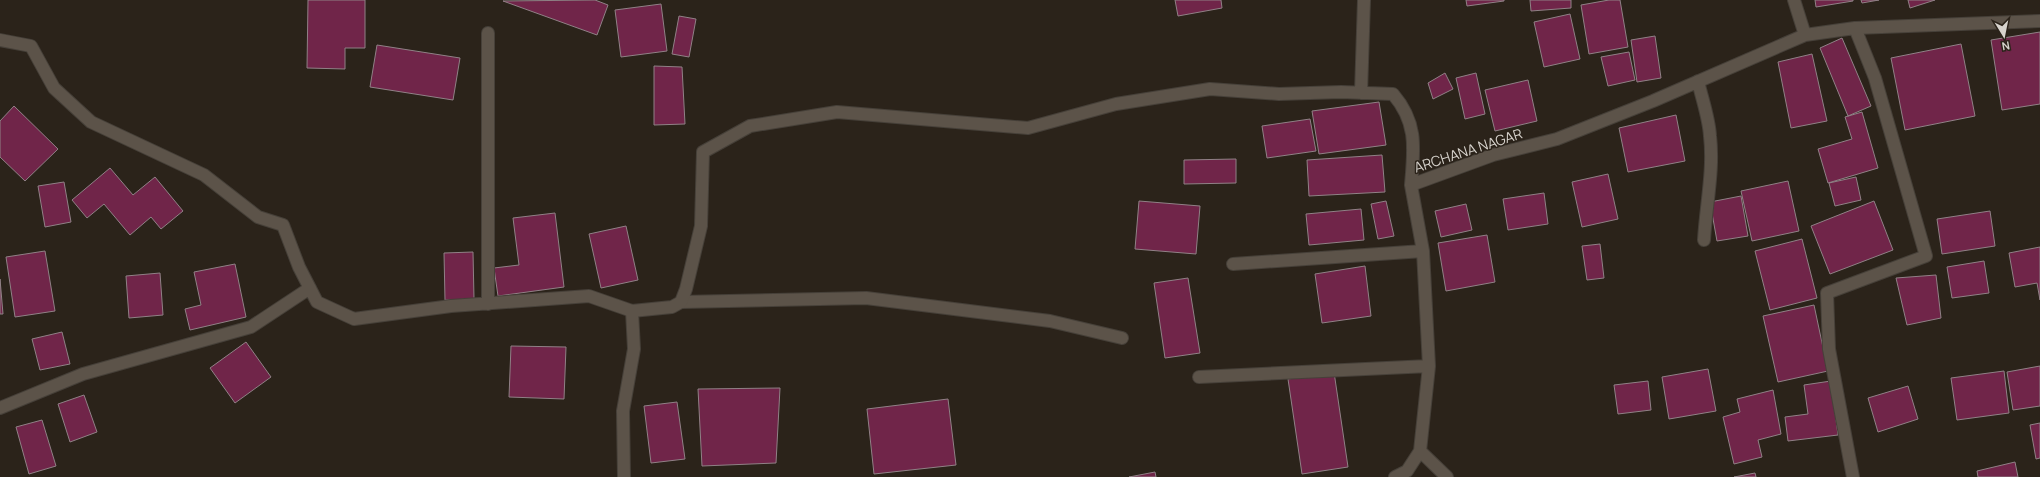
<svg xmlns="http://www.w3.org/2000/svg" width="2040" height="477" font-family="Manrope,sans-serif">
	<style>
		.building { fill: #702549; stroke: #908186 }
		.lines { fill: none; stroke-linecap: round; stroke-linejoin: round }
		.lane-casing { stroke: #464039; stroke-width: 14 }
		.street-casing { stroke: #464039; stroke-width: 14 }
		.lane { stroke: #5c5349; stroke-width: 12 }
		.street { stroke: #5c5349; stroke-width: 12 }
		.labels { text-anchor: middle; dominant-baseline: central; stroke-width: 3; stroke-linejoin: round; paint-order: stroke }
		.street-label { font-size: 14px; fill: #d7d3cd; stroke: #2b231a }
	</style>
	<rect width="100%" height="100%" fill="#2b231a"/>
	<path class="building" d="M308,0H365V48H345V69L307,68Z
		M595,0L608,5L597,35L503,1Z
		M1175,0H1221L1222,8L1178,16Z
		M1466,0H1504V1L1467,6Z
		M1530,0H1571V8L1531,11Z
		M1609,0H1620L1628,47L1589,54L1581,5Z
		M1815,0H1853V1L1816,7Z
		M1861,0H1879L1862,3Z
		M1908,0H1935L1910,8Z
		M661,4L667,51L621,57L615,10Z
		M1570,14L1580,59L1544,67L1534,22Z
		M679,16L696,19L689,57L672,54Z
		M2040,32V104L2002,110L1991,40Z
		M1655,36L1661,78L1637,82L1631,40Z
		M1842,38L1871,106L1848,116L1820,48Z
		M1961,44L1975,116L1905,130L1891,58Z
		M377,45L460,58L453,100L370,87Z
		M1629,52L1635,80L1608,86L1601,57Z
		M1812,54L1827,121L1791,128L1778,62Z
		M654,66L682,67L685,124L654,125Z
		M1445,73L1453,89L1433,99L1428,83Z
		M1476,73L1485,114L1465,119L1456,78Z
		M1528,80L1537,121L1495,131L1485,90Z
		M1379,102L1386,145L1319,154L1312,111Z
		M14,106L58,149L25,181L0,157V121Z
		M1862,112L1878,168L1828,183L1818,149L1852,139L1845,117Z
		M1676,115L1685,161L1628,172L1619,128Z
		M1310,119L1316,151L1267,158L1262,126Z
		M1382,155L1385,192L1309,196L1307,160Z
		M1236,159V183L1184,184V160Z
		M110,168L133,195L155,177L183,211L161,229L151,217L130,235L104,204L87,218L72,200Z
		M1608,174L1618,219L1582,227L1572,182Z
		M1856,177L1861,200L1835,206L1829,183Z
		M1788,181L1799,231L1752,241L1741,191Z
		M64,182L71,222L45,227L38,186Z
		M1544,193L1548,224L1508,230L1503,199Z
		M1741,196L1748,236L1717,241L1710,202Z
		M1139,201L1200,206L1196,254L1135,249Z
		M1386,201L1394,236L1378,239L1371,204Z
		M1874,201L1893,250L1830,274L1811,226Z
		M1466,204L1472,230L1441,237L1435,211Z
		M1361,209L1364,240L1309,245L1306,214Z
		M1990,211L1995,246L1942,254L1937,219Z
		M555,213L564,287L498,296L494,268L519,265L513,218Z
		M626,226L638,280L601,288L589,234Z
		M1487,235L1495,282L1446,291L1438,243Z
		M1802,239L1817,298L1770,310L1755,251Z
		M1600,244L1604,278L1587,280L1582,246Z
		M2040,247V300L2037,283L2015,287L2009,253Z
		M45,251L55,311L15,317L6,257Z
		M473,252L474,299L445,300L444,253Z
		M1984,261L1989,293L1952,298L1947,267Z
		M235,264L246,317L190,330L185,309L201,305L194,272Z
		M1365,266L1371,316L1322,323L1315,274Z
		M160,273L163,315L129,318L126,276Z
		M1936,275L1941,318L1907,325L1896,278Z
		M1188,278L1200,353L1165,358L1154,283Z
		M0,279L3,314H0Z
		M1814,305L1828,371L1778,382L1763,316Z
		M62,332L70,364L40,370L32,339Z
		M246,342L271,377L235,403L210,368Z
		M511,346L566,347L564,399L509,397Z
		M2040,366V406L2013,410L2007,372Z
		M1708,369L1716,411L1669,419L1662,377Z
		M2004,371L2009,413L1957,420L1951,378Z
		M1334,372L1348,467L1302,474L1288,379Z
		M1648,381L1651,410L1618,414L1614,385Z
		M1831,381L1838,435L1788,441L1785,417L1808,414L1804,385Z
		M1908,386L1918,419L1878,432L1868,398Z
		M780,388L776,463L702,466L698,389Z
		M1773,390L1781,434L1758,440L1762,457L1734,464L1723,417L1740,412L1737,399Z
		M84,395L97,432L70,442L58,404Z
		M948,399L956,465L874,474L867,409Z
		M677,402L685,459L651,463L644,406Z
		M42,420L56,466L29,474L16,427Z
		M2040,423V458L2036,459L2030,425Z
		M2015,462L2018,477H1978L1977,471Z
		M1155,472L1156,477H1129Z
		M1755,473L1756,477H1734Z"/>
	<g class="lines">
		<defs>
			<path id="lane" d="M681,302L866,298L1050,321L1122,338"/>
			<path id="street" d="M1855,28L2040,21
				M488,33V304
				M1805,35L1855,28L1875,78L1926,256L1827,293L1829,349L1853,477
				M0,40L31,46L54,88L91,122L204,175L258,217L283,225L299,267L317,302L354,319L451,306L589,296L632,311L634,349L623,411L624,477
				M1698,81C1702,99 1709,118 1710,136C1714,170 1706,205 1704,240
				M1361,93L1364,0
				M1233,264L1423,251
				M632,311L672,307L681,302L686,289L701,226L703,152L750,126L837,112L1028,128L1116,104L1210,89L1279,94L1341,92L1393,94C1418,123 1414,149 1411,185
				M1199,377L1429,366
				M0,408L83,374L251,327L310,288
				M1420,451L1447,477
				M1395,477L1407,471L1420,451L1429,366L1423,251L1411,185L1493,155L1557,139L1653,101L1805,35L1794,0"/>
		</defs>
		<use href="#lane" class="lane-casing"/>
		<use href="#street" class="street-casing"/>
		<use href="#lane" class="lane"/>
		<use href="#street" class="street"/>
	</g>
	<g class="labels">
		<g class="street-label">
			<text transform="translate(1468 150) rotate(-18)">ARCHANA NAGAR</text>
		</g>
	</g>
	<g transform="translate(2004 36) rotate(170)" stroke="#2b231a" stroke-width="3" paint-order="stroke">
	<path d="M0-3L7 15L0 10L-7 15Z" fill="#d7d3cd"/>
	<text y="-6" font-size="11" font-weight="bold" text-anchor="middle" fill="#d7d3cd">N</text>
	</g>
</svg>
